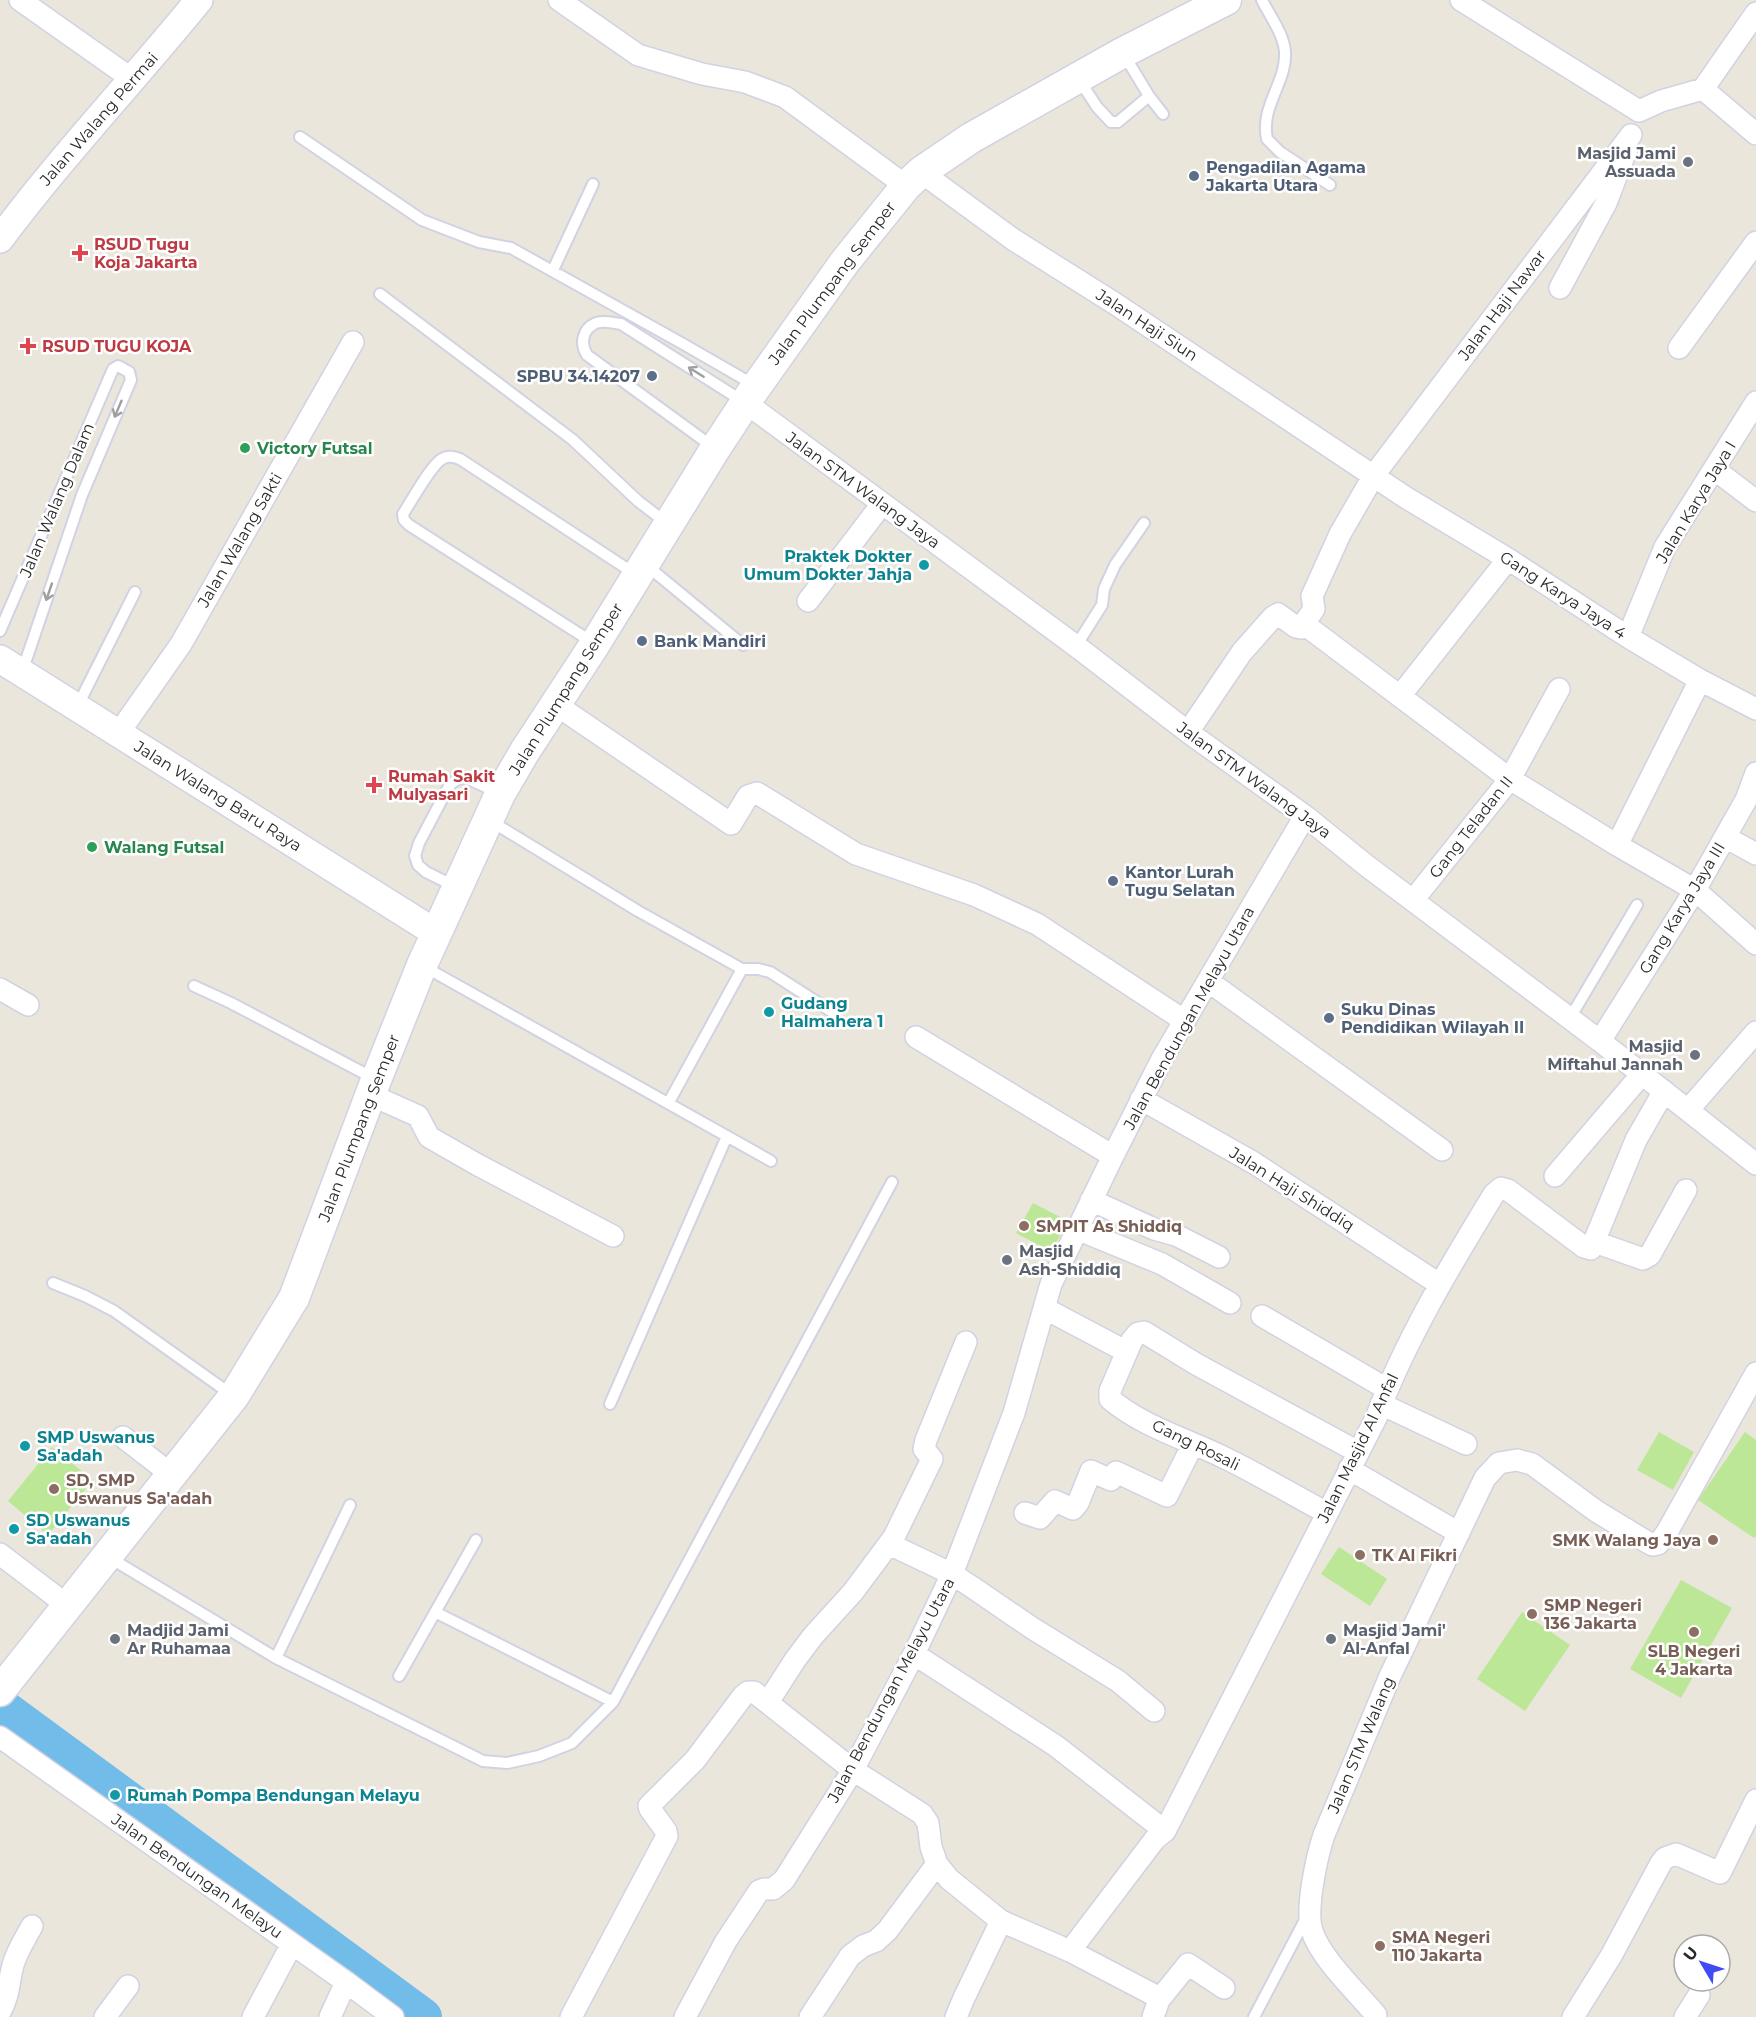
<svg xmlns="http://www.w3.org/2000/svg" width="1756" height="2017" font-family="Montserrat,sans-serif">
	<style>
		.pitch { fill: #bbe796 }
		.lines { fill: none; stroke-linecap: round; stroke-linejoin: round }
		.river { stroke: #72bcea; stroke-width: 38 }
		.service-casing { stroke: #d1d2e2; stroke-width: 14 }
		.minor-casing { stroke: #d1d2e2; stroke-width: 24 }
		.tertiary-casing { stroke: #d1d2e2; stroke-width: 30 }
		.secondary-casing { stroke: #d1d2e2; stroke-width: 33 }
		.service { stroke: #fff; stroke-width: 10 }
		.minor { stroke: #fff; stroke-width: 21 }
		.tertiary { stroke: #fff; stroke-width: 27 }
		.secondary { stroke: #fff; stroke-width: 30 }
		.oneway { stroke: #9f9f9f }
		.worship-dot { fill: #6b7280; stroke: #fff; stroke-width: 2 }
		.service-dot { fill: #5c6f8a; stroke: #fff; stroke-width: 2 }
		.health-dot { fill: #e0444e; stroke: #fff; stroke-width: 2 }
		.leisure-dot { fill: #2e9e5b; stroke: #fff; stroke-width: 2 }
		.culture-dot { fill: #0f9aa8; stroke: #fff; stroke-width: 2 }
		.education-dot { fill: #8d6e63; stroke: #fff; stroke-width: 2 }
		.labels { text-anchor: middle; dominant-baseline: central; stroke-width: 5; stroke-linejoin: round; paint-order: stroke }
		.street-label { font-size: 16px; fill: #292929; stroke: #fff }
		.worship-label { font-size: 16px; font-weight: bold; fill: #5b616d; stroke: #fff; text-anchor: start }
		.service-label { font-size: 16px; font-weight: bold; fill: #4e5e75; stroke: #fff; text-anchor: start }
		.health-label { font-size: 16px; font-weight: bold; fill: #be3a42; stroke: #fff; text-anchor: start }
		.leisure-label { font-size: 16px; font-weight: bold; fill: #27864d; stroke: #fff; text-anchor: start }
		.culture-label { font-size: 16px; font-weight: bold; fill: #0d838f; stroke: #fff; text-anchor: start }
		.education-label { font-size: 16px; font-weight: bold; fill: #785e54; stroke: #fff; text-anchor: start }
	</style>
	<rect width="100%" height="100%" fill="#ebe6dc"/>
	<path class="pitch" d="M1033,1203L1068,1221L1051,1252L1016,1233Z
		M1659,1432L1694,1452L1673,1490L1637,1470Z
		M1745,1432L1756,1440V1536L1754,1538L1698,1500Z
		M52,1447L93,1480L48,1535L8,1501Z
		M1339,1547L1387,1579L1370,1606L1321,1574Z
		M1681,1580L1732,1608L1681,1698L1630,1669Z
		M1522,1612L1570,1645L1525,1711L1477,1679Z"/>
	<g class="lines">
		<path class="river" d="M0,1706L423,2017"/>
		<defs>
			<path id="service" d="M1262,0C1269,15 1284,34 1285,52C1287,82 1260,106 1267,139L1280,152L1330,185
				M1078,78L1097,107L1111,122H1118L1149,96L1123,53
				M1149,96L1163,114
				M300,137L422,220L479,242L511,248L685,345L756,386
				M553,270L593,184
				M380,294L573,440L638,501L668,524
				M713,447L587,355C580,344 582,329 596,323C603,320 613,323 621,324L744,402
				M646,565L743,645
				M0,631L113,369L118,366L129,372L131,380L82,495L22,672
				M592,642L409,525L404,520L403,514C411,502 431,465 442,459C448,455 454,457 460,459L635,574
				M1076,646L1102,605L1104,589L1115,565L1144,523
				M77,707L135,592
				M489,820L638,911L742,969H758L770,972L834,1013
				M456,887L426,872L418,865L415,856L419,843L449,786L457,779L466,778L499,793
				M423,966L771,1161
				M194,986L231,1003L375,1079
				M1570,1018L1637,905
				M669,1102L742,969
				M53,1283L85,1296L114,1311L232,1395
				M610,1404L727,1136
				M110,1558L276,1658L483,1761L507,1763L539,1756L572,1743L613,1702L892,1182
				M435,1612L613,1702
				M276,1658L350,1505
				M399,1676L476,1540
				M1254,2017L1307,1916"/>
			<path id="minor" d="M20,0L132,79
				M559,0L638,55L702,74L745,82L785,97L906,186
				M1461,0L1639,111
				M1703,89L1756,13
				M1703,89L1756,134
				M1639,111L1661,101L1703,89
				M921,172L1014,240L1114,303L1405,497L1508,559L1628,637L1700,680L1756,709
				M1560,288L1606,203L1627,148
				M1679,348L1756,242
				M746,403L1076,646L1188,732L1305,816L1367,866L1600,1041L1756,1164
				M1714,469L1756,501
				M808,601L882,504
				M1304,624L1510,779L1617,845
				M1628,637L1665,547L1756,402
				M1700,680L1617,845L1695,890L1756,944
				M1400,696L1508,559
				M555,704L731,824L748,796L757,793L856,854L974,895L1037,924L1185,1021
				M1188,732L1242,652L1273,617L1278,614L1296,627L1301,628L1314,609L1312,596L1340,534L1374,475L1631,135
				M118,734L181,644L353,342
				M1725,837L1756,854
				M1414,899L1510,779L1559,689
				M1208,981L1442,1150
				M0,989L28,1005
				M916,1037L1113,1156
				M1600,1041L1695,890L1746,800L1756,773
				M371,1095L418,1116L429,1137L478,1165L613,1236
				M1141,1099L1254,1163L1439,1284
				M1688,1110L1756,1032
				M1555,1176L1642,1074
				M1091,1200L1154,1229L1176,1235L1219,1257
				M1077,1229L1162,1264L1230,1303
				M1595,1242L1643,1259L1650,1255L1686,1190
				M1044,1308L1127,1352
				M1262,1316L1387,1389
				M1381,1404L1466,1444
				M123,1437L172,1475
				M1349,1469L1459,1533
				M1025,1513L1040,1518L1055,1501L1073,1509L1078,1503L1091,1471L1111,1480L1116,1472L1167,1496L1193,1444
				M1327,1513C1293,1495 1260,1475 1225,1458C1187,1439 1143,1427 1110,1399V1391L1132,1340L1138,1333L1144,1332L1196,1364L1358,1452
				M889,1544L952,1574L972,1587L1032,1628L1118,1681L1154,1711
				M0,1554L68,1606
				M914,1654L1056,1746L1165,1831
				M768,1702L795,1660L813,1636L853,1592L894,1537L932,1459L924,1449L926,1440L966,1342
				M0,1737L346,1982L393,2017
				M1070,1951L1155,1839L1165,1831L1376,1418C1406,1339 1450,1266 1494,1194L1501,1188L1508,1190L1584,1247L1591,1249L1636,1140L1664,1091
				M1159,2000L1188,1964L1224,1988
				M0,2012C10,1994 8,1983 13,1965C17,1951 25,1939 32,1926
				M1376,2015C1357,1992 1321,1959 1312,1931C1305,1909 1317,1856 1324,1835L1390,1676L1485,1478L1499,1463L1517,1460L1532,1464L1596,1511L1647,1542L1653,1545L1658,1544L1667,1532L1756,1373
				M105,2017L128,1986
				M253,2017L292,1944
				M330,2017L346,1982
				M571,2017L667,1836L666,1831L650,1809L649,1806L695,1760L743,1696L748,1692H754L853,1770L922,1814L928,1823L931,1847L937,1864L949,1879L1001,1921L1070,1951L1156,1996L1159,2000L1153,2017
				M685,2017L726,1941L759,1891L764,1889H773L784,1880L853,1770L914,1654L952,1574L1014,1413L1051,1284L1113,1156L1162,1059L1305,816
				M810,2017L850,1956L863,1946L876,1941L887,1931L937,1864
				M956,2017L964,1998L1001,1921
				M1573,2017L1611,1956L1661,1863L1665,1858L1676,1854L1720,1873L1756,1800
				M1685,2017L1699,1995"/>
			<path id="tertiary" d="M0,239C62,156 133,81 199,0
				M0,659L436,933"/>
			<path id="secondary" d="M0,1691L234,1396L294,1298L376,1080L422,965L500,794L525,751L595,644L715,449L751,394L844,263L906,186L921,172L971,138L1122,53L1226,0"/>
		</defs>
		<use href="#service" class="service-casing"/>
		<use href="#minor" class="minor-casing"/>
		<use href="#tertiary" class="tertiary-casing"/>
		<use href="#secondary" class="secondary-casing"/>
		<use href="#service" class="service"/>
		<use href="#minor" class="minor"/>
		<use href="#tertiary" class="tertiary"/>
		<use href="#secondary" class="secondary"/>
	</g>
	<defs><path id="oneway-shaft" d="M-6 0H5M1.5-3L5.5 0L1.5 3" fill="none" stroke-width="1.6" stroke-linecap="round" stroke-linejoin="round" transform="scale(1.5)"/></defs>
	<g class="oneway">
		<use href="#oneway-shaft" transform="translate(696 372) rotate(-148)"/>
		<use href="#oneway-shaft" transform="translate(118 409) rotate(113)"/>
		<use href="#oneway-shaft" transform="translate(49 592) rotate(109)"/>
	</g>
	<g class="worship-dot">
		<circle cx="1688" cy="162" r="6"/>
		<circle cx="1695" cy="1055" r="6"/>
		<circle cx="1007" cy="1260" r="6"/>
		<circle cx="115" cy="1639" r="6"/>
		<circle cx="1331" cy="1639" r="6"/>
	</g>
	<g class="service-dot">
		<circle cx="1194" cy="176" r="6"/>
		<circle cx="652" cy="376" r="6"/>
		<circle cx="642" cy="641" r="6"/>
		<circle cx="1113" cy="881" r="6"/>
		<circle cx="1329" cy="1018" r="6"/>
	</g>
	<g class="health-dot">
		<path d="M77 244h6v6h6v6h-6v6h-6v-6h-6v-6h6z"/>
		<path d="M25 337h6v6h6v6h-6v6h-6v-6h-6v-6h6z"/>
		<path d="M371 776h6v6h6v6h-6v6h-6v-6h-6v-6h6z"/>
	</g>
	<g class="leisure-dot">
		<circle cx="245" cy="448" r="6"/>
		<circle cx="92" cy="847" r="6"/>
	</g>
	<g class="culture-dot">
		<circle cx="924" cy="565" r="6"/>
		<circle cx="769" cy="1012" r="6"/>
		<circle cx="25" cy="1446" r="6"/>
		<circle cx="14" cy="1529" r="6"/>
		<circle cx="115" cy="1795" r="6"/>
	</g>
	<g class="education-dot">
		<circle cx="1024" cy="1226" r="6"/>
		<circle cx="54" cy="1489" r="6"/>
		<circle cx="1713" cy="1540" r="6"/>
		<circle cx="1360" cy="1555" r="6"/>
		<circle cx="1532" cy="1614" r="6"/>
		<circle cx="1694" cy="1632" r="6"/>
		<circle cx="1380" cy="1946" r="6"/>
	</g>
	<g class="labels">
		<g class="street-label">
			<text transform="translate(99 119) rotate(-49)">Jalan Walang Permai</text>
			<text transform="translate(832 283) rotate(-53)">Jalan Plumpang Semper</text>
			<text transform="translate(1502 305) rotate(-53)">Jalan Haji Nawar</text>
			<text transform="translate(1147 325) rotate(33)">Jalan Haji Siun</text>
			<text transform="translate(863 490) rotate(36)">Jalan STM Walang Jaya</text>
			<text transform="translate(57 500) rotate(-67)">Jalan Walang Dalam</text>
			<text transform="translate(1696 502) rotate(-59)">Jalan Karya Jaya I</text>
			<text transform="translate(240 540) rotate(-60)">Jalan Walang Sakti</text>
			<text transform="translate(1563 595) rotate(33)">Gang Karya Jaya 4</text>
			<text transform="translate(566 689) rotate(-58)">Jalan Plumpang Semper</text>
			<text transform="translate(1254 780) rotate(36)">Jalan STM Walang Jaya</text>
			<text transform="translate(218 796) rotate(32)">Jalan Walang Baru Raya</text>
			<text transform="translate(1471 827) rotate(-52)">Gang Teladan II</text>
			<text transform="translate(1682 908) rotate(-59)">Gang Karya Jaya III</text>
			<text transform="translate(1189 1018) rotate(-61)">Jalan Bendungan Melayu Utara</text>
			<text transform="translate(359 1128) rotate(-69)">Jalan Plumpang Semper</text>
			<text transform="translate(1292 1189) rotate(32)">Jalan Haji Shiddiq</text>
			<text transform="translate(1196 1445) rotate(26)">Gang Rosali</text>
			<text transform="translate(1358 1448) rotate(-64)">Jalan Masjid Al Anfal</text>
			<text transform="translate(891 1690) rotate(-62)">Jalan Bendungan Melayu Utara</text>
			<text transform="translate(1361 1745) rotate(-67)">Jalan STM Walang</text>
			<text transform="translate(197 1876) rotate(35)">Jalan Bendungan Melayu</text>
		</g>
		<g class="worship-label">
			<text x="1676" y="153" text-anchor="end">Masjid Jami<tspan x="1676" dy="18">Assuada</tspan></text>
			<text x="1683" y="1046" text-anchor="end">Masjid<tspan x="1683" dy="18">Miftahul Jannah</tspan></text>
			<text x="1019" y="1251">Masjid<tspan x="1019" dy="18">Ash-Shiddiq</tspan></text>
			<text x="127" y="1630">Madjid Jami<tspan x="127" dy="18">Ar Ruhamaa</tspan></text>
			<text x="1343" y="1630">Masjid Jami'<tspan x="1343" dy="18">Al-Anfal</tspan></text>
		</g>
		<g class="service-label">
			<text x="1206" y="167">Pengadilan Agama<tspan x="1206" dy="18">Jakarta Utara</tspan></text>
			<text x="640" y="376" text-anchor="end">SPBU 34.14207</text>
			<text x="654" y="641">Bank Mandiri</text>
			<text x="1125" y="872">Kantor Lurah<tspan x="1125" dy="18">Tugu Selatan</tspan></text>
			<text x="1341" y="1009">Suku Dinas<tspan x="1341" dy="18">Pendidikan Wilayah II</tspan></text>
		</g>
		<g class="health-label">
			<text x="94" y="244">RSUD Tugu<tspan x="94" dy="18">Koja Jakarta</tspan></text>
			<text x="42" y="346">RSUD TUGU KOJA</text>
			<text x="388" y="776">Rumah Sakit<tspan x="388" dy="18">Mulyasari</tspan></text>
		</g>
		<g class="leisure-label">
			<text x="257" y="448">Victory Futsal</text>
			<text x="104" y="847">Walang Futsal</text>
		</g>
		<g class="culture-label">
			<text x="912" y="556" text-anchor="end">Praktek Dokter<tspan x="912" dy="18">Umum Dokter Jahja</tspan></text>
			<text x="781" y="1003">Gudang<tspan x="781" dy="18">Halmahera 1</tspan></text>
			<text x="37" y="1437">SMP Uswanus<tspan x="37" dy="18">Sa'adah</tspan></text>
			<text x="26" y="1520">SD Uswanus<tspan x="26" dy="18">Sa'adah</tspan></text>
			<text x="127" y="1795">Rumah Pompa Bendungan Melayu</text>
		</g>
		<g class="education-label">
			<text x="1036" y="1226">SMPIT As Shiddiq</text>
			<text x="66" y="1480">SD, SMP<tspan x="66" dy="18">Uswanus Sa'adah</tspan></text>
			<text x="1701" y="1540" text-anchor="end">SMK Walang Jaya</text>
			<text x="1372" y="1555">TK Al Fikri</text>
			<text x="1544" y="1605">SMP Negeri<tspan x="1544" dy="18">136 Jakarta</tspan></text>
			<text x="1694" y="1651" text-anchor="middle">SLB Negeri<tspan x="1694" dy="18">4 Jakarta</tspan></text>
			<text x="1392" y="1937">SMA Negeri<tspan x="1392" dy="18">110 Jakarta</tspan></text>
		</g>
	</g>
	<g transform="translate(1702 1963) rotate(309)"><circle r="28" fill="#ffffff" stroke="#a9a9a9" stroke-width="1.5"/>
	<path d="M0-4.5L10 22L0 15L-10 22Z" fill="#404cf3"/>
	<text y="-9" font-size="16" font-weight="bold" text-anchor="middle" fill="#292929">U</text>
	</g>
</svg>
